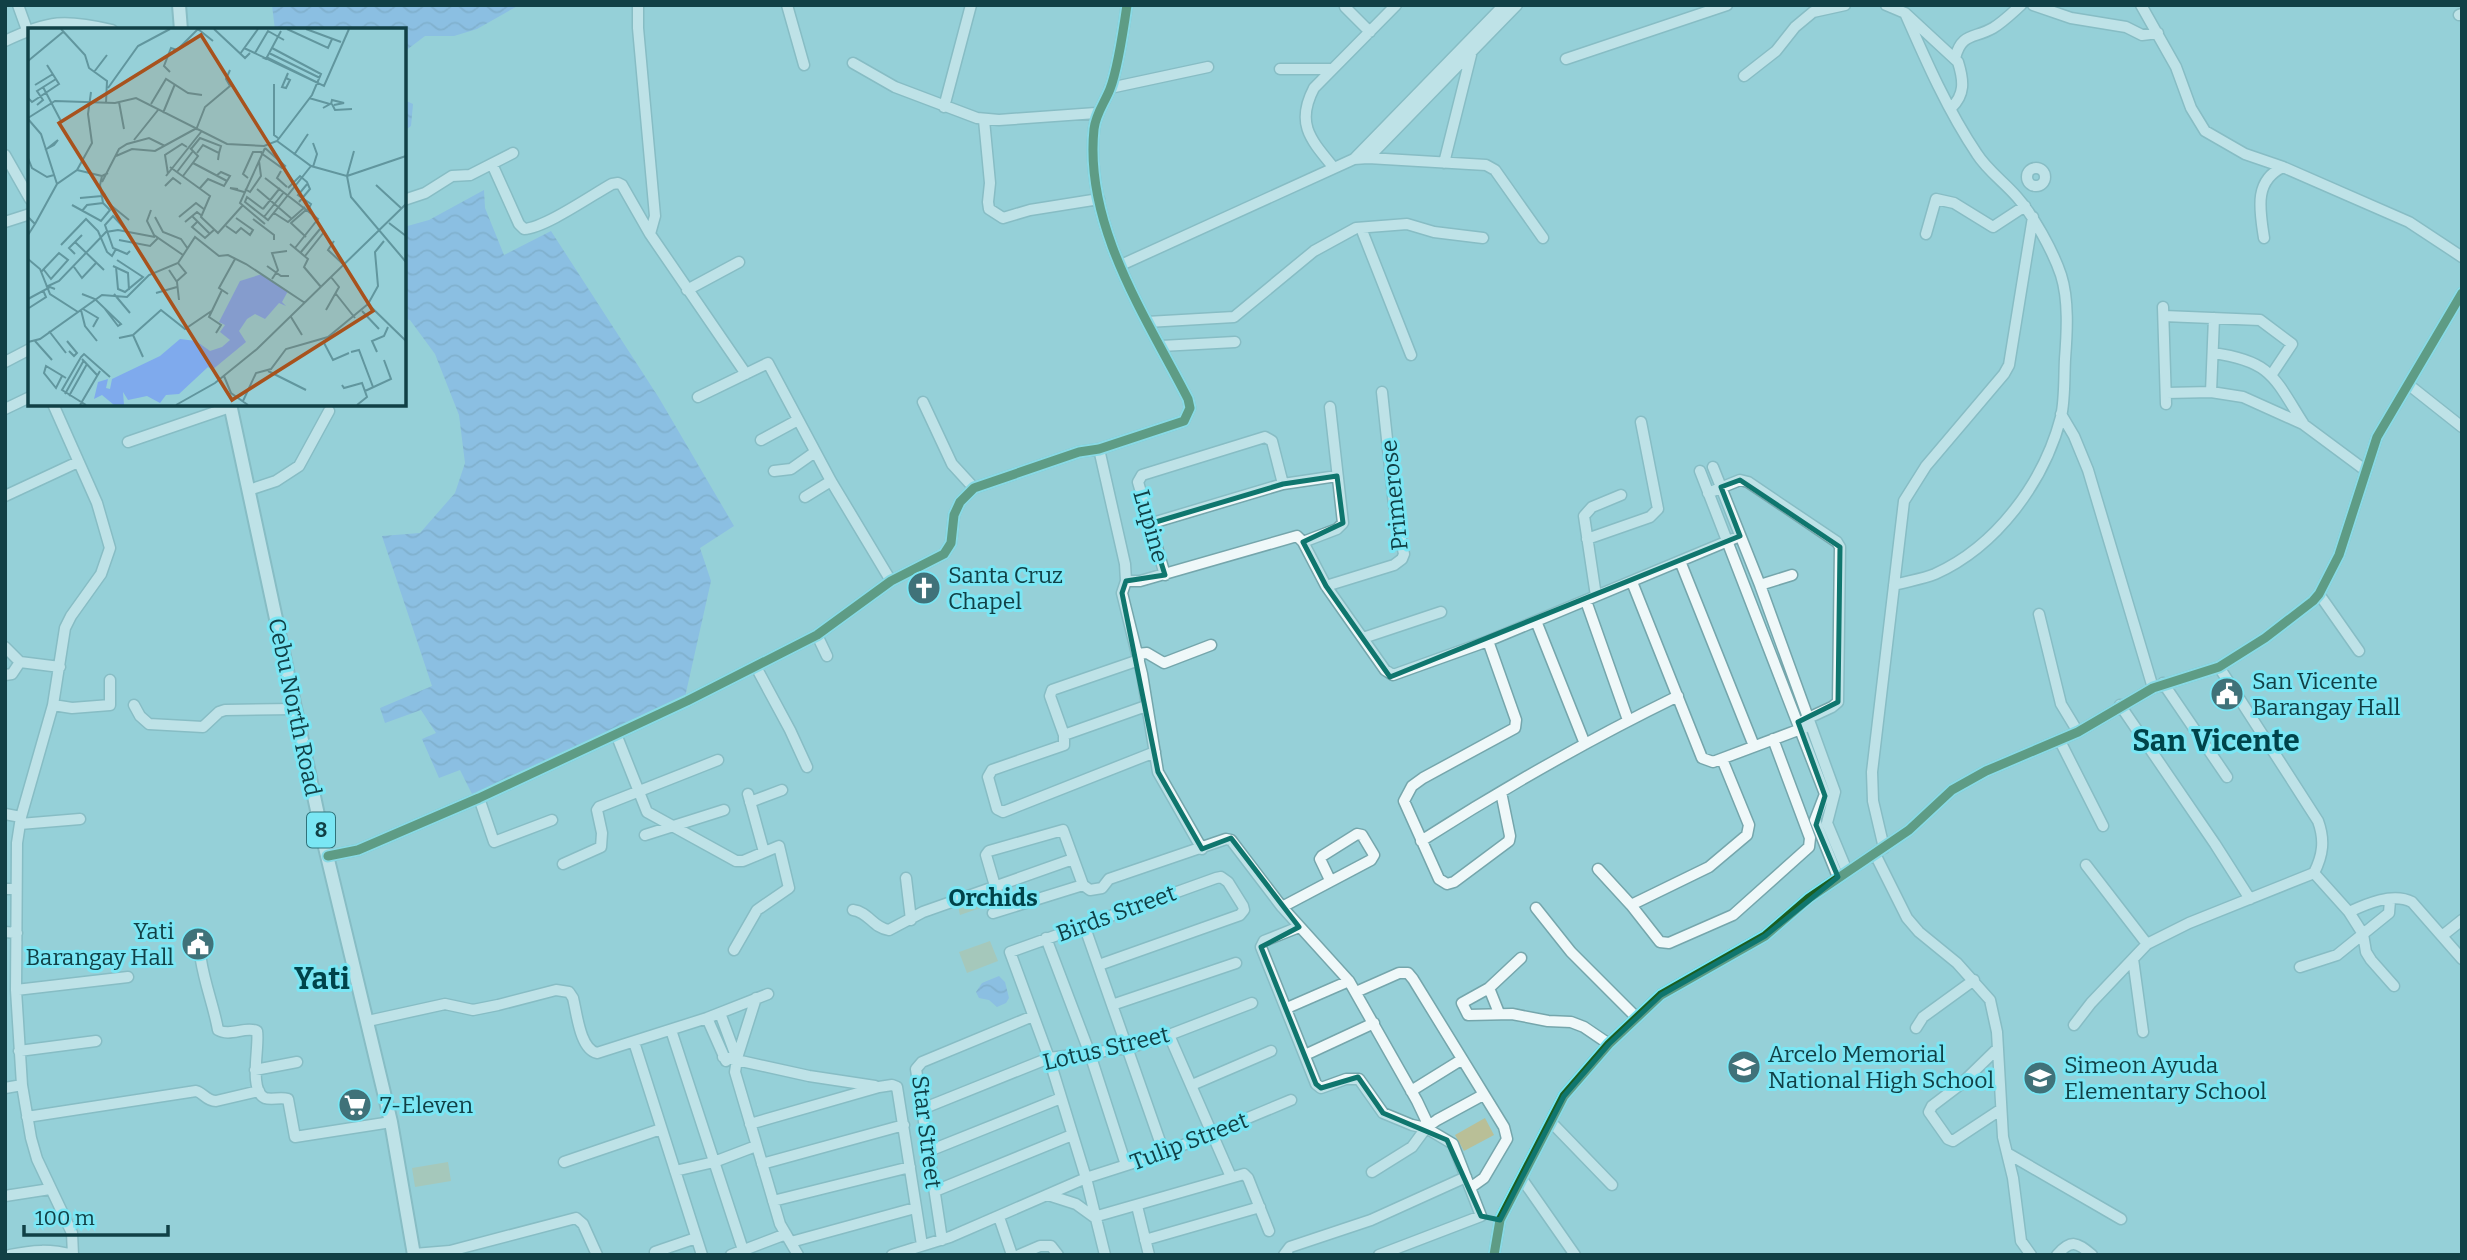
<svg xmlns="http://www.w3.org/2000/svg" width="2467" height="1260" font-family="Bitter,serif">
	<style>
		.pitch { fill: #b9bf97 }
		.water { fill: url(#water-waves) }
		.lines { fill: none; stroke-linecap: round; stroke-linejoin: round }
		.minor-casing { stroke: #75a6ac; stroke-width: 13 }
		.major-casing { stroke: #75a6ac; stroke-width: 16 }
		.minor { stroke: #eff8f9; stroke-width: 10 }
		.major { stroke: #eff8f9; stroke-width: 12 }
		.cycleway-casing { stroke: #7ae6f4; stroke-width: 13 }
		.cycleway { stroke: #1b5e20; stroke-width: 9 }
		.marked { fill: none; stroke: #0f766e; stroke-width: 5; stroke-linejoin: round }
		.labels { text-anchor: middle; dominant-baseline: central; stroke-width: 6; stroke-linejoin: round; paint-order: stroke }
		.shield { fill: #7ae6f4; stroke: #30727a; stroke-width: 2 }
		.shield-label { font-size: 21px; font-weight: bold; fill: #114046 }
		.street-label { font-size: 23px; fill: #114046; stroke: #7ae6f4 }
		.poi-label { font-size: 23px; fill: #114046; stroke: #7ae6f4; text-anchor: start }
		.neighbourhood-label { font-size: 24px; font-weight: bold; fill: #00434a; stroke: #7ae6f4 }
		.district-label { font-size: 30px; font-weight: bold; fill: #00434a; stroke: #7ae6f4 }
		.inset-road { fill: none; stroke: #61969e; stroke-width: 2 }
		.view { fill: #a8521d; fill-opacity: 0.15; stroke: #a8521d; stroke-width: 3.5 }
		.inset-edge { fill: none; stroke: #114046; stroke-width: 3.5 }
	</style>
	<defs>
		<pattern id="water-waves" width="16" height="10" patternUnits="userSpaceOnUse" patternTransform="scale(1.75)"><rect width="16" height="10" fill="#7faaed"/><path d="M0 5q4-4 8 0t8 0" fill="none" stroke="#678cc2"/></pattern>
	</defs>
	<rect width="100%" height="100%" fill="#96d0d8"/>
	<path class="pitch" d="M988,892L992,904L960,915L957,902Z
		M990,941L998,961L967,973L959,952Z
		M1485,1118L1494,1135L1464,1151L1455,1135Z
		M448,1162L451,1181L415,1187L412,1168Z"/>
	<path class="water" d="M272,5H519L477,29L454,36H425L404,52V30H275Z
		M404,100L413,104L411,126L404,131Z
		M484,190L485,208L504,255L551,231L659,398L734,526L700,548L711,581L685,697L472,794L460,770L439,778L422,739L436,733L421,710L385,723L380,708L432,686L382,536L420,533L455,493L465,463L459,415L435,354L410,320L404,319V227L429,220Z
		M999,976L1005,982L1009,998L1006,1003L997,1007L989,1000L979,998L976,992L982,983Z"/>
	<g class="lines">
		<defs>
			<path id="minor" d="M18,5L27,30
				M638,5V28L655,216L650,234
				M787,5L804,65
				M1886,5L1905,13L1958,62C1964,81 1965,95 1951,108
				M2033,5L2071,18L2126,27L2142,35L2158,33
				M2141,5L2176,67L2191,108L2205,131L2245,154L2283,167L2409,222L2462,257
				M1345,7L1370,32
				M2459,15L2462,14
				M5,41C49,20 65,19 112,30
				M1955,58C1962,32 1974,39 1993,28C2003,22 2012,13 2021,5
				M1566,59L1727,5
				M853,63L895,87L977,118L999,120L1096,113
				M1280,69H1332
				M1744,76L1776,51L1795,27L1813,12L1845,5
				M1110,88L1208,67
				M944,107L971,5
				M984,120L990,183L988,202L989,209L1003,218L1030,210L1099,199
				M5,155L30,199
				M1368,158L1517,5
				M1354,159L1504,5
				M1444,163L1471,55
				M492,164L519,224L524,229C545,228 592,195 612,184L618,183L622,185L650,234L746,374
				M2027 177a9 9 0 1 1 18 0a9 9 0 1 1-18 0Z
				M1334,168C1311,140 1295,124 1314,88L1396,5
				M404,200L425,193L452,176L470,175L513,153
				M5,222L30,214
				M1361,228L1411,355
				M1926,234L1936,199L1954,203L1993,227L2025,206
				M2264,238C2260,211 2253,181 2283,167
				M1121,265L1354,159L1368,158L1486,165L1495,170L1543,238
				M687,290L739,262
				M2163,307L2166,404
				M2164,316L2260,320L2292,344L2272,374
				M1147,322L1234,317L1314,251L1356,228L1407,224L1434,232L1483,238
				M1161,346L1235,342
				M2213,353C2271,361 2274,377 2303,423
				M5,362L30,349
				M2409,385L2462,427
				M2211,392L2214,318
				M2166,393L2211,392L2243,397L2303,424L2365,470
				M698,397L768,363L831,481L891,581
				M923,402L952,464L974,488
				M5,409L30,397
				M2061,414L2074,436L2088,470L2153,688
				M761,440L798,420
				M128,442L230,407
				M1099,449L1125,564L1126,581
				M1713,467L1760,585L1835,792L1827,823L1847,871
				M774,471L791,469L815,452
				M1700,471L1825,794L1815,820L1838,877
				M249,490L276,481L299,466L329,411
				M1708,493L1740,480L1748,482L1837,542L1840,547L1838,702L1832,707L1804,720
				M5,496L78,462
				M805,497L831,481
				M1149,524L1283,484L1337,476
				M1587,539L1650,517L1658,509L1641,422
				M1303,542L1337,529L1343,523L1330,407
				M1680,561L1754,746
				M1165,575L1138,482L1142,475L1265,437L1272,441L1283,484
				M1632,582L1702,758L1713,762L1806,727
				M1760,585L1792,575
				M1894,585C1908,581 1923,579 1935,574C1997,546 2044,482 2061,417C2065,399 2064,378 2065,359C2067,333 2069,300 2061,275C2053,251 2033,215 2017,197C2004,182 1987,170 1977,154C1948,111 1926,61 1905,13
				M1326,586L1394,565L1402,559L1404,554L1394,505L1382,392
				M2319,594L2359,651
				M1596,596L1584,516L1592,507L1621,495
				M1586,601L1628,720
				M2039,614L2061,704L2078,732
				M1536,621L1585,744
				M817,635L827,656
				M1363,638L1441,612
				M1488,641L1516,720L1515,728L1423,778L1412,786L1404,801L1439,879L1447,884L1454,882L1509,841L1510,836L1501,792
				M5,647L20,662L60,667
				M1137,654L1147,653L1164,663L1211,645
				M1139,660L1052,690L1050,696L1064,735V745L992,770L988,777L997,809L1003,812L1155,752
				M756,667L790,730L807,767
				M5,675L12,674L20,662
				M2163,683L2227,777
				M53,705L72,708L110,705V680
				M134,705L140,716L149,724L203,727L219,712L225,710L295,709
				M2120,705L2215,844L2250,899
				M616,734L647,812L736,861H743L779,846L789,888L757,910L734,950
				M1064,735L1146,706
				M2060,741L2103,826
				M748,794L764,852
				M479,798L494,842L552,820
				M750,802L782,790
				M5,814L21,817
				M20,824L80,819
				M645,835L724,810
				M1421,841C1504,788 1590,739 1678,696
				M1884,848L1873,801L1872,772L1904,501L1926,466L2004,374L2009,365L2033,217
				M1202,849L1158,772L1142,674L1122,593L1126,581H1140L1297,536L1303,542L1326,586L1385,670L1393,675L1488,641L1740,536
				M1875,854L1907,918L1919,932L1957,963L1990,1000L1997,1032L2003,1137L2013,1178L2021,1241L2031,1255
				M328,856L358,850L479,798L687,701L817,635L891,581L944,554L951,543L954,515L960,502L974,488L1079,452L1099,449L1184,421L1190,408L1188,399C1146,317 1084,226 1094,129C1096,113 1104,104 1110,89C1117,71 1124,26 1127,5
				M563,864L601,847L602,833L597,810L599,807L718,760
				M2086,865L2147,944
				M1598,869L1631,905L1709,867L1747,835L1749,825L1722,759
				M2314,873L2349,912L2363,934L2366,952L2371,960L2394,986
				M906,878L911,920
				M5,889H16
				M1631,905L1660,942L1669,943L1733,915L1809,847L1810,838L1773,739
				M1282,907L1371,860L1374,855L1362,835L1357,834L1322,856L1320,859L1330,880
				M1536,908L1571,952L1636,1017
				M853,910C869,912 873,928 889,930L923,912L1073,859
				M1002,910L986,855L989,851L1063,830L1083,885L1090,890L1102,888L1109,879L1226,839L1231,840L1282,907L1349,981L1417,1101L1426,1120V1128
				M2349,912C2366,904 2393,892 2412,902L2462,959
				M993,913L1083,885
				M1084,925L1164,1153
				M1299,927L1264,941L1261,947L1316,1084L1321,1088L1346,1079H1359L1383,1113L1412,1125L1426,1128L1453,1144L1481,1216
				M5,932L17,933
				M2442,936L2462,920
				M1046,938L1090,1054L1126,1165
				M1521,958L1489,988L1462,1003L1468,1015L1512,1014L1548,1021L1571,1022L1584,1027L1609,1044
				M2133,959L2143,1032
				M201,960C205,985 214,1007 218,1030C230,1037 245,1026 257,1031C260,1045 248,1090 265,1098C271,1100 281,1097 288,1099L295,1137L391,1122
				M1099,965L1240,915L1244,910L1243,906L1228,882L1221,877L1216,878L1010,952L1049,1058L1086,1178L1105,1255
				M2300,967L2337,955L2389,913L2390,900
				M1489,988L1499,1013
				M16,990L128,977
				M1356,992L1399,973H1408L1413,979L1504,1127L1507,1139L1484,1178L1470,1188
				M1112,1005L1236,963
				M1287,1008L1349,981
				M720,1013L737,1059L735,1072L780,1224L798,1255
				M707,1018L726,1061
				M368,1021L445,1004L473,1010L498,1005L556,990L569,992L573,998C577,1014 580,1049 597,1053L707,1018L768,994
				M2074,1025L2091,1003L2147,944L2189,923L2314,873C2323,855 2325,840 2318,821L2219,667
				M1916,1028L1923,1017L1974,980
				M671,1030L743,1250
				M1169,1035L1231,1177
				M634,1042L702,1255
				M1998,1048L1961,1084L1932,1106L1929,1112L1948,1139L1953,1141L2000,1110
				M19,1051L96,1041
				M1305,1055L1374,1023
				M723,1057L809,1076L875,1086
				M737,1058L756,998
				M255,1070L297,1062
				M1192,1085L1271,1051
				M5,1088L22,1085
				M1411,1091L1461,1060
				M922,1109L1049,1058L1129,1048L1169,1035L1252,1003
				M27,1117L196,1091C204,1093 206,1101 216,1101L259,1091
				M1551,1122L1612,1185
				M750,1124L879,1087L892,1085L897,1087L922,1245
				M929,1151L1061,1098
				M2007,1153L2121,1219
				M564,1162L661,1129
				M762,1164L904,1125
				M675,1171L714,1162L756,1146
				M1372,1172L1412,1147L1426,1128L1437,1120L1483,1095
				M1522,1179L1575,1255
				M935,1191L1072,1135
				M1048,1195L1076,1204L1094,1217L1244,1174L1248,1178L1269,1231
				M5,1196L50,1189
				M773,1201L910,1167
				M1137,1206L1149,1255
				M999,1217L1012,1255
				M942,1240L916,1069L922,1062L1033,1016
				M1145,1240L1260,1207
				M791,1242L915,1208
				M655,1252L696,1238
				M414,1254L450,1251L576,1218L583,1224L597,1255
				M10,1255C33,1250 50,1249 73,1255L72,1233L37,1159L31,1138L22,1085L16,990L17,843L21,817L53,705L65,628L71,616L101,574L110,548L97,503L53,404
				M731,1255L786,1234
				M892,1255L950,1237L1086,1178L1164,1153L1291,1100
				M1019,1255L1040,1246H1051L1058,1255
				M1284,1255L1290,1247L1371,1220L1466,1177
				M1379,1255L1481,1216
				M1494,1255L1500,1220L1564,1096L1609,1044L1661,995L1765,936L1809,898L1909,830L1952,790L1986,771L2078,732L2153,688L2219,667L2265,638L2313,601L2319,594L2339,555L2377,437L2462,293
				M2057,1255C2071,1239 2077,1242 2092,1255"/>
			<path id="major" d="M179,5L181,30
				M230,404L324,843L391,1122L414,1255"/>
		</defs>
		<use href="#minor" class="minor-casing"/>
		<use href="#major" class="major-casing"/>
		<use href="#minor" class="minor"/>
		<use href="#major" class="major"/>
		<defs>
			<path id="cycleway" d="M328,856L358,850L479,798L687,701L817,635L891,581L944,554L951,543L954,515L960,502L974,488L1079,452L1099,449L1184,421L1190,408L1188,399C1146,317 1084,226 1094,129C1096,113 1104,104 1110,89C1117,71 1124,26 1127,5
				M1494,1255L1500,1220L1564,1096L1609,1044L1661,995L1765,936L1809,898L1909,830L1952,790L1986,771L2078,732L2153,688L2219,667L2265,638L2313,601L2319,594L2339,555L2377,437L2462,293"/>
		</defs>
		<use href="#cycleway" class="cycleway-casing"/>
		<use href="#cycleway" class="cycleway"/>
	</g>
	<path d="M0 0H2467V1260H0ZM1337,476L1343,523L1303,542L1326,586L1390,677L1740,536L1721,487L1740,480L1840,547L1838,702L1798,722L1825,796L1816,825L1838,877L1765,936L1661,995L1609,1044L1564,1096L1500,1220L1481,1216L1447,1140L1383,1113L1358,1077L1321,1088L1316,1084L1261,947L1299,927L1231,838L1202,849L1158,772L1122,593L1126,581L1165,575L1149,524L1283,484Z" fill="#96d0d8" fill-opacity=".55" fill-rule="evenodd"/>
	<path class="marked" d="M1337,476L1343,523L1303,542L1326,586L1390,677L1740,536L1721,487L1740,480L1840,547L1838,702L1798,722L1825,796L1816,825L1838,877L1765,936L1661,995L1609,1044L1564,1096L1500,1220L1481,1216L1447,1140L1383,1113L1358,1077L1321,1088L1316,1084L1261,947L1299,927L1231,838L1202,849L1158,772L1122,593L1126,581L1165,575L1149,524L1283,484Z"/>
	<defs>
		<symbol id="church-disc" viewBox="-11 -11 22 22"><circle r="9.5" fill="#407279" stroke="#7ae6f4"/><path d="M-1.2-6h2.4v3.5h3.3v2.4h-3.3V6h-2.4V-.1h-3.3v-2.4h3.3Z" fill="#fff"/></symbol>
		<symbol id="civic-disc" viewBox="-11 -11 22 22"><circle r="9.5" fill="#407279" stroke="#7ae6f4"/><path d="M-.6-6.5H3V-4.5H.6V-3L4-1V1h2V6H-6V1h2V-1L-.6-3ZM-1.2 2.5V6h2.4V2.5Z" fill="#fff"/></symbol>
		<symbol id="school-disc" viewBox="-11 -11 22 22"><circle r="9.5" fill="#407279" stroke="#7ae6f4"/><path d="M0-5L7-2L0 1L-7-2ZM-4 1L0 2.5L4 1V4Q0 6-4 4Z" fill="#fff"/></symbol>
		<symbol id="supermarket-disc" viewBox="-11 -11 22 22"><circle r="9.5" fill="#407279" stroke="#7ae6f4"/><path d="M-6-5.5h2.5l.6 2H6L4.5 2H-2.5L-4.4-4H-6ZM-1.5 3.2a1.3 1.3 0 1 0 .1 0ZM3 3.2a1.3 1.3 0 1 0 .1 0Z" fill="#fff"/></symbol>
	</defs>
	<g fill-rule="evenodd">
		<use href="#church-disc" x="905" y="569" width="38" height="38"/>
		<use href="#civic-disc" x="2208" y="675" width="38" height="38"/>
		<use href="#civic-disc" x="179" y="925" width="38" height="38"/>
		<use href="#school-disc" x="1725" y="1048" width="38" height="38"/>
		<use href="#school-disc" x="2021" y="1059" width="38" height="38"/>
		<use href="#supermarket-disc" x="336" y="1086" width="38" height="38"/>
	</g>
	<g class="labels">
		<rect class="shield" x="307" y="812.5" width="28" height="35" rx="5"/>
		<g class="shield-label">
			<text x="321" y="830">8</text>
		</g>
		<g class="street-label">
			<text transform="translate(1394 495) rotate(-96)">Primerose</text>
			<text transform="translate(1151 526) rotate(74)">Lupine</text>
			<text transform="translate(295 707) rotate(78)">Cebu North Road</text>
			<text transform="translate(1116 913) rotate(-20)">Birds Street</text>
			<text transform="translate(1106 1048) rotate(-13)">Lotus Street</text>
			<text transform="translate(927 1132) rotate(83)">Star Street</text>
			<text transform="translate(1189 1141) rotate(-21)">Tulip Street</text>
		</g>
		<g class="poi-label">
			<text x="948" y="575">Santa Cruz<tspan x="948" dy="26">Chapel</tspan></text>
			<text x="2252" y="681">San Vicente<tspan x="2252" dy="26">Barangay Hall</tspan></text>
			<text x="174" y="931" text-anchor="end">Yati<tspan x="174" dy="26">Barangay Hall</tspan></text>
			<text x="1768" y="1054">Arcelo Memorial<tspan x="1768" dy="26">National High School</tspan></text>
			<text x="2064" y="1065">Simeon Ayuda<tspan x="2064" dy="26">Elementary School</tspan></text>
			<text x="380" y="1105">7-Eleven</text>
		</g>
		<g class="neighbourhood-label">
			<text x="993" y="898">Orchids</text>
		</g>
		<g class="district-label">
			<text x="2216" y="741">San Vicente</text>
			<text x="322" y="979">Yati</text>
		</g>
	</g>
	<g transform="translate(28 28)">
		<rect width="378" height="378" fill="#96d0d8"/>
		<path d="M234,246L260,263L254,274L258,278L251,275L237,291L227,286L219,291L211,303L218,314L184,342L180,339L151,366L138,367L132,375L119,368L100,372L95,364L96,377H86L74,367L66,371L70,354L80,351L78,360L82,361L84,351L132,328L152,311L168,313L182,323L194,319L202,312L192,304L197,297L191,294L212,253Z" fill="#7faaed"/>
		<path class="inset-road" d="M33,1L57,27L61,40L79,53L78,75M186,1L217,30L222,25M259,1L300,20L304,11M278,1L313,14M216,20L296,58L321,1M227,25L240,3L256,12M241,25L292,50M212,26L230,1M234,29L238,31L253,3M238,29L290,55M0,33L35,4M66,44L79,27M142,44L136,38L143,20L149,22L170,1L185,13M258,50L262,52L258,60L254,59L260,45M246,56V107L250,110M7,57L25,46M15,59L34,95M80,60L110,18L142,1M0,70L4,74L31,56L19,37M281,70L302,76L295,80M91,74L96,101M123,76L138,51L160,65L174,67M303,76L304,72L316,75L306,77M304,76L307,82L324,81M9,77L15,72L9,63L28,51M135,85L147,56M0,90L27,73L87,75L108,70L199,116L236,118L249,113L284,67L293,46L244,20M0,91L13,106L29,156M168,102L177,79L202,58L198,51L202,42M106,112L130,82M249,113L283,138L319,148L323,169L378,234M237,120L212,175L237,196M163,121L172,110L193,118L191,125M17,122L20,120L26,117L30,112L20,120M169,125L175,117L191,125L190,132M233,125L254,140L257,138L237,120M266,127L280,106M88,128L104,121L127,123L167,101M0,130L4,140L19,149L26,147M165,135L199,153M142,139L182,168L173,189L190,205L215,177M285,139L289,126L285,115M49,142L74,148M253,143L249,150L259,159M149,144L165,123M140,146L137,127L154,116L159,119M138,148L173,104M155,148L170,128L162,120M319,148L378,128M319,148L326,123M220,150L215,146L225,124H234M237,150L290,191L267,220M74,154L91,121L99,116L121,110L137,118M280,155L270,167L283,176L280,182M348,157L373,180M137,158L145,150L153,156M172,160L180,151L196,158L202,148L193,144L188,148M260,160L272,148L279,154L282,161L271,174M210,161L202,160L216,164M217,161L222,164L233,148L231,133M229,161L264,191M76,165L80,175L101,192M52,170L74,168M44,177L73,193L82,182L75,175L72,157L74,148L80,145M235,181L219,169L217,174L240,192L283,138M235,181L252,160M123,182L119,193L126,207L155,227M54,183L59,177L75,175M246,185L260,194L277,179M164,188L182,206M0,189L7,196L0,207M127,189L135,204L153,211L160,221M151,189L168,175L177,182M236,189L256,164M225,191L246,207V212M157,194L169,184L174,188M169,194L164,199L177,210L187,201M361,195L378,208M7,196L29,156L49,142L64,115L60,86L63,64M198,198L208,205L213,200L222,207L225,202L208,190M99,203L85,188L77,197L85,220L99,226L102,223M278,209L263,195L279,181M91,212L122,218L130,210M306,213L300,222L316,237M356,213L347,224L350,258L340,276L378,313M47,214L76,242M262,216L280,231L276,239L293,259M33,217L58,191L70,203L79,224L84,228L88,221M273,224L292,201M47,226L41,220L54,207M277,228L296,204M0,231L12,241L22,266L50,284M85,238L100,245L101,262M239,238L253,248H261M46,239L54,250L68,235M88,239L90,261L97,264L115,249L89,232M141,242L149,254L151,272M13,244L31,225L40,232L23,251L16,242M244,251L250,242L244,225L259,223M149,253L158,245L150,235M18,259L31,253L78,204L90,202L127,209M128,265L149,259M54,266L67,271L93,296L90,298L77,281M86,266L102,285M200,266L191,260L207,231M308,266L327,290M0,271L22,259L27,261M1,280L18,269L15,262M55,281L70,290L65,299M53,282L57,298L69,313M298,282L311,259L303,249M334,283L351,301M263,289L274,307M21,303L38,325M188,305L193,297L181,289L194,262M105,307L115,329M91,310L105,307L133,282L157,301L185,282M7,313L24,332M39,313L49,325L46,328L41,323M295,313L305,332L321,325M0,314L12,311L74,267L99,269L121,247L150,235L167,209L191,228L200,227L218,236L277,275M323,324L331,322L345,359M349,324L344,313L356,308L360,299M54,331L69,347M240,343L278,362M34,348L28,360L16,345L18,338L38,350M196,348L203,365L220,377M314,357L316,360L334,355L339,369L329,377M337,363L363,351L356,332M37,366L56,332M41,368L59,336M215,373L228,345L243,341L258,321L300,309L340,276M52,377L72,343M58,377L34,362L53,329L56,326L82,349M148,377L187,355L229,321L378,176"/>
		<path class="view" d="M173,7L345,283L204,372L31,95Z"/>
		<rect width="378" height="378" class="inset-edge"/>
	</g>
	<rect width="2467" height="1260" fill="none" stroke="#114046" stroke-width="14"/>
	<path d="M24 1225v10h144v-10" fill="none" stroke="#114046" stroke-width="3.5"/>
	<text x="35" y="1225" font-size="21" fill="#114046" stroke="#7ae6f4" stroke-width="5" paint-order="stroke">100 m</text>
</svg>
